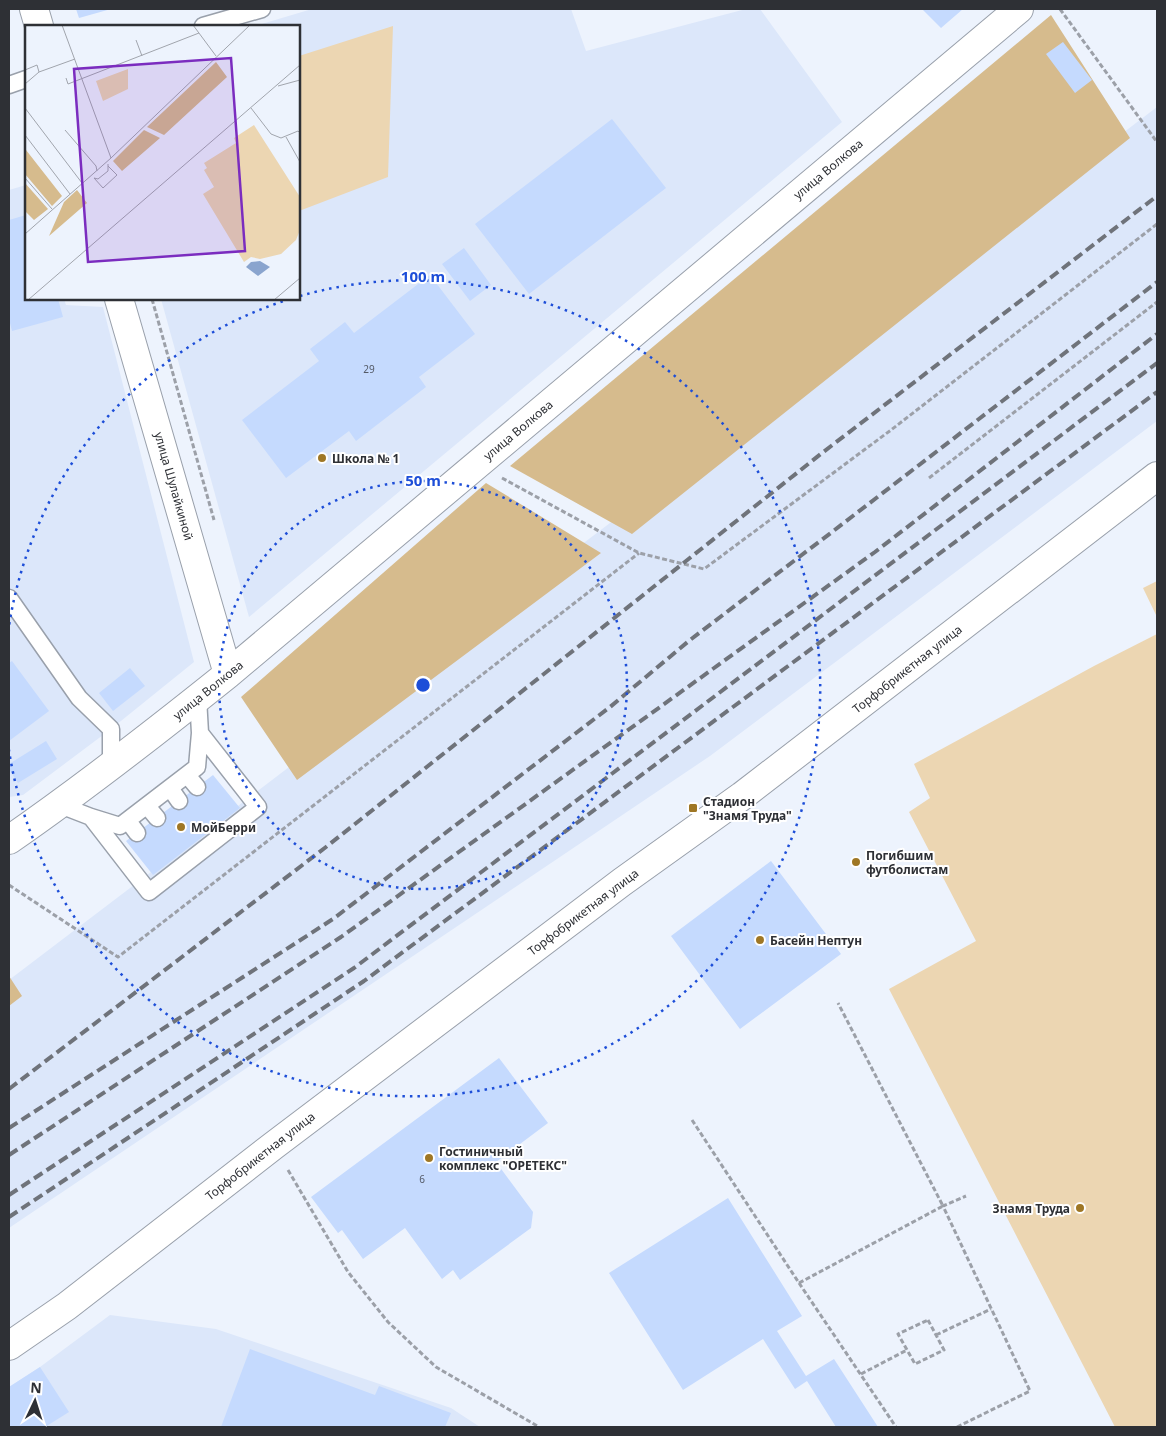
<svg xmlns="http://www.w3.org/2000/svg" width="1166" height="1436" font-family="'Noto Sans',sans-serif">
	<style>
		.built { fill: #dce7fa }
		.green { fill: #ecd6b2 }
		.forest { fill: #d6bb8d }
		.building { fill: #c5dafe }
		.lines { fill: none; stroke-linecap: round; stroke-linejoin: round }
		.service-casing { stroke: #99a0ab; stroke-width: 19 }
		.minor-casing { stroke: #99a0ab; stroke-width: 30 }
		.path { stroke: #9ca0a8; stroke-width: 3; stroke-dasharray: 5 2.5; stroke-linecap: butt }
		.service { stroke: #fff; stroke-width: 16 }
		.minor { stroke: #fff; stroke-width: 28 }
		.rail { stroke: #6f737a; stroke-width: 4; stroke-dasharray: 10 5; stroke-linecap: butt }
		.ring { fill: none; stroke: #1d4ed8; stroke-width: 2.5; stroke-dasharray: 2.5 5 }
		.poi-dot { fill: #9f7725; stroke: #fff; stroke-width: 2 }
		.labels { text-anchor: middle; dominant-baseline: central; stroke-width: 4; stroke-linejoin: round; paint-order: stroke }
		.number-label { font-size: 10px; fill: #545a67 }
		.street-label { font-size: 12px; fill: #2e3035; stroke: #fff }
		.poi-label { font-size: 12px; font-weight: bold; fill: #2e3035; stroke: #fff; text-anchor: start }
		.inset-road { fill: none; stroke: #a1a5ad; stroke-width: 1 }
		.view { fill: #7b2cbf; fill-opacity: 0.15; stroke: #7b2cbf; stroke-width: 2.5 }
		.inset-edge { fill: none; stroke: #2e3035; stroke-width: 2.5 }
		.centre { fill: #1d4ed8; stroke: #fff; stroke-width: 2.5 }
		.ring-label { font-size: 15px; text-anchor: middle; font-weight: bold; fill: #1d4ed8; stroke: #fff; stroke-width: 4; stroke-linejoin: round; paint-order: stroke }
	</style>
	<rect width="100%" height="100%" fill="#edf3fd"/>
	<path class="built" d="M312,9H571L586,51L746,9H760L842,122L249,617L161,299H299V26H255Z
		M1157,107V421L710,756L9,1228V980Z
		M26,185V299H64L66,305L103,307L194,662L111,729L23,795L9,797V190Z
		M110,1315L216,1329L451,1408L480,1427H9V1387L40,1367Z"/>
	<path class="green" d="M393,26L388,177L299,211V56Z
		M1157,581V617L1143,588Z
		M1157,634V1427H1115L889,989L976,941L909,812L930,798L914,764L1094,666Z"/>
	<path class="forest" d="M1051,15L1130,138L632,534L510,466Z
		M486,483L601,553L297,780L241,697Z
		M9,976L22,996L9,1006Z"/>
	<path class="building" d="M76,9H111L79,18Z
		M922,9H963L941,28Z
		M1063,42L1092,80L1075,93L1046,54Z
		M612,119L666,188L529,294L475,224Z
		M26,215V299H58L63,317L12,331L9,319V220Z
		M464,248L491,285L470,301L442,264Z
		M430,275L475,334L419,377L426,387L356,441L349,431L286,478L242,420L319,361L310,349L345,322L354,333Z
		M12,661L49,711L9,741V663Z
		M130,668L145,686L113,711L99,693Z
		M46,741L57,759L18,783L9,769V764Z
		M213,775L240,808L153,875L126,841Z
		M771,861L841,954L740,1029L671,936Z
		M499,1058L548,1123L496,1162L533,1212L531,1228L460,1280L453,1270L442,1279L405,1228L363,1259L342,1230L338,1233L311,1197Z
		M728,1198L802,1316L777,1331L806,1376L834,1359L878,1427H836L807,1381L795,1389L763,1339L683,1390L609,1273Z
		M250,1349L375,1395L379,1386L451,1413L445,1427H221Z
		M40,1367L69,1412L45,1427H9V1387Z"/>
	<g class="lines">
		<defs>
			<path id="service" d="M203,26L262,9
				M9,85L26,79
				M9,598L79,698L111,729V767
				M187,775L197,787
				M170,788L179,801
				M60,805L91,817L120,826L197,767L200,733L198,698
				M147,806L157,818
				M91,817L149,892L258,807L200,733
				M128,821L137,833"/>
			<path id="minor" d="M34,9L39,26
				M119,299L228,674
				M9,840C84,788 157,731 228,674L1019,9
				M9,1346L67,1306L273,1146L622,882L742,796L1157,476"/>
		</defs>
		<use href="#service" class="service-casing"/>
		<use href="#minor" class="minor-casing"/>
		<path class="path" d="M1060,9L1157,142
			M152,299L214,520
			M502,478L639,553L704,569L891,430L1157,224
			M929,478L1157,302
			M9,885L118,957L639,553
			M692,1120L799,1283L896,1427
			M288,1170L348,1272L388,1322L436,1367L539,1427
			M799,1283L943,1206L838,1003
			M928,1320L944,1350L915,1364L898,1334Z
			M936,1335L991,1309
			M861,1374L907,1350
			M957,1427L1030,1391L943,1206L966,1196"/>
		<use href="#service" class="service"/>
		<use href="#minor" class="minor"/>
		<path class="rail" d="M9,1089L326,847L822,453L1157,196
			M9,1128L333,919L610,707L690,640L832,532L1157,282
			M9,1155L341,937L875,552L1157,334
			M9,1195L354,968L1157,363
			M9,1217L364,981L1157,392"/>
	</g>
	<g class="ring">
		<circle cx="423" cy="685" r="204"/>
		<path d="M300 296A408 408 0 1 1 290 299"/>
	</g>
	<g class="poi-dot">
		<circle cx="322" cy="458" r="5"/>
		<rect x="688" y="803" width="10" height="10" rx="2.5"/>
		<circle cx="181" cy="827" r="5"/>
		<circle cx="856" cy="862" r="5"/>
		<circle cx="760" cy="940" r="5"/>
		<circle cx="429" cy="1158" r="5"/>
		<circle cx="1080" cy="1208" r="5"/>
	</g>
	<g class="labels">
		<g class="number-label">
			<text x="369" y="369">29</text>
			<text x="422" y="1179">6</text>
		</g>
		<g class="street-label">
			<text transform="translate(828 169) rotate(-40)">улица Волкова</text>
			<text transform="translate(518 430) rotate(-40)">улица Волкова</text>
			<text transform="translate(174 486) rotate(74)">улица Шулайкиной</text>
			<text transform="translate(907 669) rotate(-38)">Торфобрикетная улица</text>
			<text transform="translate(208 690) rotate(-39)">улица Волкова</text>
			<text transform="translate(583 912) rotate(-37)">Торфобрикетная улица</text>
			<text transform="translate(260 1156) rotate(-38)">Торфобрикетная улица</text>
		</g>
		<g class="poi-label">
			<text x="332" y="458">Школа № 1</text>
			<text x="703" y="801">Стадион<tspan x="703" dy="14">"Знамя Труда"</tspan></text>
			<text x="191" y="827">МойБерри</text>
			<text x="866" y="855">Погибшим<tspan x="866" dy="14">футболистам</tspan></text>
			<text x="770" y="940">Басейн Нептун</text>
			<text x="439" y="1151">Гостиничный<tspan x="439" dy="14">комплекс "ОРЕТЕКС"</tspan></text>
			<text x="1070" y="1208" text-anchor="end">Знамя Труда</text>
		</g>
	</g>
	<g transform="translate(25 25)">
		<rect width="275" height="275" fill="#edf3fd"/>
		<path d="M103,44V64L78,76L71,56ZM229,100L275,172V205L271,215L256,229L235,234L226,232L219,237L178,169L189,162L179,145L182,143L179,138L211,118L209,113Z" fill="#ecd6b2"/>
		<path d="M191,37L202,52L139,110L122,102ZM119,105L135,113L97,146L88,136ZM1,125L37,171L27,181L0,149ZM0,158L23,184L9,195L0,186ZM52,165L62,178L24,211L39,177Z" fill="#d6bb8d"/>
		<path d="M235,236L245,242L233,251L221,242L226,237Z" fill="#8aa4ce"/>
		<path class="inset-road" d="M37,0L86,133M168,0L191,31M111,15L117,31M0,45L12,40L14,47L50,34M41,53L43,59L174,8M0,59L14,47M253,61L275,55M0,83L57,158M226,83L246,109L256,113L273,106L275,108M40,105L71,141L72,146M0,110L45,169M261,112L275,137M0,153L27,184M69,153L78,163L92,150L83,141M69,153L73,154L83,146V139M0,209L86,133L225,0M3,275L275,40M249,275L275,253"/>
		<path class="view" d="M206,33L220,226L63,237L49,44Z"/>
		<rect width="275" height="275" class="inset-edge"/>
	</g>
	<circle cx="423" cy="685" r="8" class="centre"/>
	<g class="ring-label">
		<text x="423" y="282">100 m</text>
		<text x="423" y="486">50 m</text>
	</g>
	<rect width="1166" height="1436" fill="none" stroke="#2e3035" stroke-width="20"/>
	<g transform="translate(35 1401) rotate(4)" stroke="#ffffff" stroke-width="4" paint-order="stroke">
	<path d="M0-4L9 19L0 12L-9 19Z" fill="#2e3035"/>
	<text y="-8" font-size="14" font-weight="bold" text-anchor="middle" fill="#2e3035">N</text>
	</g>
</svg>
